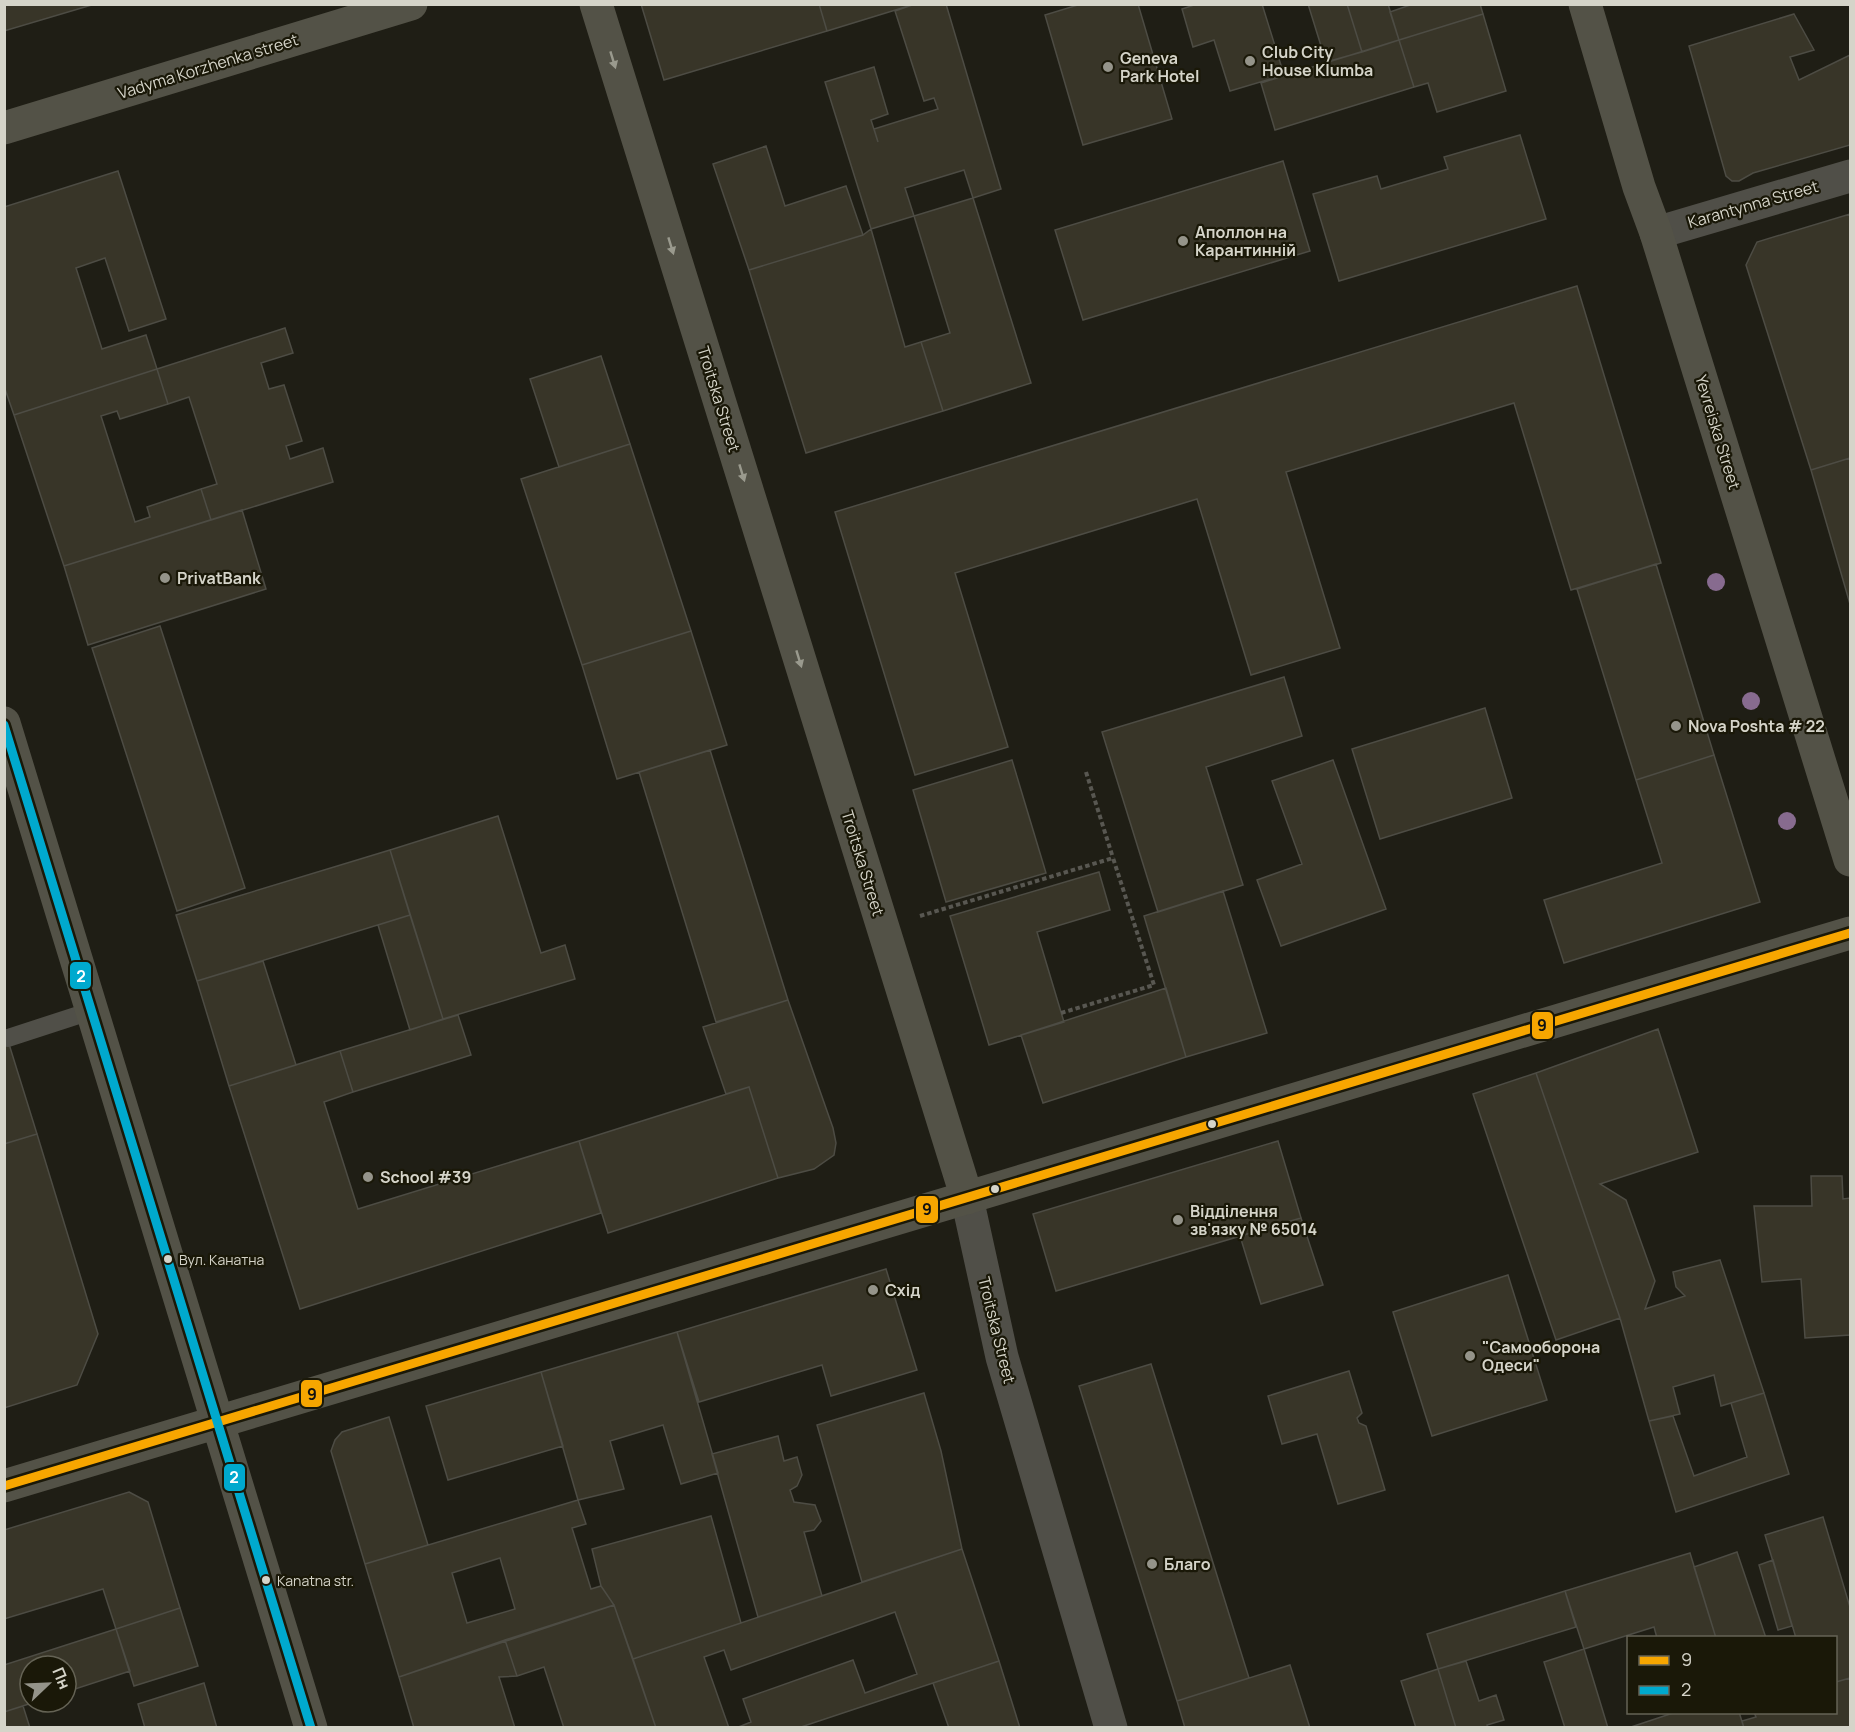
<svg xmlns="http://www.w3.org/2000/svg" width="1855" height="1732" font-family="Manrope,sans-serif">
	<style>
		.building { fill: #383528; stroke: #4d4c44; stroke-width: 1.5; fill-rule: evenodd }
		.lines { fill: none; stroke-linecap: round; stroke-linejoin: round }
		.path { stroke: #585751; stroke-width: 4; stroke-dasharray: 4.5 3; stroke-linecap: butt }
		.lane { stroke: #504f48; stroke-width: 18 }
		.street { stroke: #504f48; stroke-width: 33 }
		.secondary { stroke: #535247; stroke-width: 33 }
		.bus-1-casing { stroke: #1a1808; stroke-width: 14 }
		.bus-2-casing { stroke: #1a1808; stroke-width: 14 }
		.bus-1 { stroke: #f7a600; stroke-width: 9 }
		.bus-2 { stroke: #00a9ce; stroke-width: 9 }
		.tree { fill: #876b8f }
		.oneway { fill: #9a9a8e }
		.poi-dot { fill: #95948a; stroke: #1a1808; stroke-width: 2 }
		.bus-dot { fill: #d5d4c9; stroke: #1a1808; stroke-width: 2 }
		.labels { text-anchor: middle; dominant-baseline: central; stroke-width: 4.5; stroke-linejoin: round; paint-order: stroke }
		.bus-label { font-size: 14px; fill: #d5d4c9; stroke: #1a1808; text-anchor: start }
		.poi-label { font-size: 16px; font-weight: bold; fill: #d5d4c9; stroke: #1a1808; text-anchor: start }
		.street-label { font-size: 16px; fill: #d5d4c9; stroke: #1a1808 }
		.line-badge { stroke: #1a1808; stroke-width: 2 }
		.badge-label { font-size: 16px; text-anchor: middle; font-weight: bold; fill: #fff }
		.pale-badge-label { font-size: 16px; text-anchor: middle; font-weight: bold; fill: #111 }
	</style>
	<rect width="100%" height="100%" fill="#1f1e15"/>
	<path class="building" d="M4,4H95L4,31Z
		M641,4H819L827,31L664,80Z
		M819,4H915L827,31Z
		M915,4H946L1001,189L973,198L964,170L905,188L914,216L871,229L825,82L874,67L888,114L871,120L878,142L874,129L938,109L934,98L924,101L895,11Z
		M1081,4H1138L1172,119L1083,145L1045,15Z
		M1197,4H1262L1284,75L1230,91L1214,40L1193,47L1182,9Z
		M1308,4H1347L1362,52L1326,62Z
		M1347,4H1388L1399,40L1362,52Z
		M1413,4H1480L1483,14L1399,40L1390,12Z
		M1483,14L1506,91L1437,112L1428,83L1414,87L1399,40Z
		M1794,14L1814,50L1790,57L1799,80L1850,55V145L1753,173L1739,181H1732L1726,176L1689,46Z
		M1399,40L1414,87L1275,130L1261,83Z
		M1520,135L1546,219L1339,281L1313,194L1377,176L1381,189L1448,169L1444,157Z
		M766,146L785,206L846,186L863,235L749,270L713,164Z
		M1283,161L1310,251L1083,320L1055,230Z
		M118,171L166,319L129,331L105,258L76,268L102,349L146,335L157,369L14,415L4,386V207Z
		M973,198L1031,383L943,411L921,342L950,333L914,216Z
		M1850,214V458L1811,470L1746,265L1757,242Z
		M871,229L905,347L921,342L943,411L806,453L749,270L863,235Z
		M1577,286L1661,563L1571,590L1514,403L1286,472L1340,648L1251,675L1197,499L955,573L1008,747L915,775L835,512Z
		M285,328L293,353L261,363L269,389L284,385L302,441L286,446L290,459L323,448L333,482L211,520L201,489L217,484L189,397L168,404L157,369Z
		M601,356L630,444L559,467L530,379Z
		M157,369L168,404L120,419L117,411L101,416L135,522L150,517L147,507L201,489L211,520L64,566L14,415Z
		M630,444L691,631L582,665L521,479Z
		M1850,458V604L1811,470Z
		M242,510L266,589L88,645L64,566Z
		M1656,564L1714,755L1636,780L1577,589Z
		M160,626L245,888L177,911L92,648Z
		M691,631L727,745L617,779L582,665Z
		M1284,677L1302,736L1206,767L1243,885L1158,912L1102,732Z
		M1485,708L1512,798L1380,839L1352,749Z
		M710,750L788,1000L716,1022L639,772Z
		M1714,755L1760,902L1564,963L1544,900L1662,863L1636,780Z
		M1012,760L1046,873L946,902L913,790Z
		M1333,760L1386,909L1281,946L1257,880L1302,864L1272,781Z
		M498,816L541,953L565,945L575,979L443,1019L390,850Z
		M390,850L410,915L197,981L176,915Z
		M1099,872L1110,910L1037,932L1064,1022L989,1045L950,916Z
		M1223,891L1267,1033L1186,1057L1144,916Z
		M410,915L443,1019L410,1030L378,925Z
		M263,961L296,1065L229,1086L197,981Z
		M1166,988L1186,1057L1043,1103L1021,1035Z
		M788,1000L833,1128L836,1143L834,1155L814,1169L778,1178L749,1087L726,1094L703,1027Z
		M458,1015L471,1055L353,1092L340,1051Z
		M4,1028L37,1134L4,1144Z
		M1658,1029L1698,1152L1600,1184L1626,1200L1655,1281L1645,1309L1685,1296L1676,1287L1673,1272L1720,1260L1764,1393L1721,1406L1714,1375L1673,1387L1680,1414L1649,1421L1620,1318L1536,1073Z
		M340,1051L353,1092L324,1102L358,1209L579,1141L601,1213L300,1309L229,1086Z
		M1536,1073L1620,1318L1556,1340L1473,1094Z
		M749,1087L778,1178L608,1233L579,1141Z
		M37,1134L98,1334L77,1385L4,1408V1144Z
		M1278,1141L1301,1218L1056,1291L1033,1214Z
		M1811,1176H1842L1843,1199L1850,1198V1335L1805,1338L1801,1279L1762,1282L1754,1206H1812Z
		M1301,1218L1323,1285L1261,1304L1240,1236Z
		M886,1269L917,1370L831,1396L822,1365L699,1402L677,1332Z
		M1508,1275L1547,1400L1432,1436L1393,1312Z
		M677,1332L718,1473L681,1484L663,1425L610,1441L624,1489L578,1500L541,1372Z
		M1151,1364L1249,1678L1177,1701L1079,1386Z
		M1349,1371L1362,1413L1357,1418L1359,1423L1366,1426L1385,1490L1338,1504L1317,1434L1282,1444L1268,1396Z
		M541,1372L563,1446L448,1480L426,1406Z
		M924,1393L941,1451L962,1549L862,1582L817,1425Z
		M1764,1393L1789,1474L1676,1512L1649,1421L1673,1416L1694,1476L1747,1457L1731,1403Z
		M389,1417L428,1545L365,1564L331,1451L335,1440L342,1432Z
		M778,1436L784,1461L797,1457L802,1475L797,1486L790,1490L794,1502L815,1505L821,1521L814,1530L804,1532L822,1596L758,1617L712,1454Z
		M129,1492L148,1502L180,1608L116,1629L103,1589L4,1619V1530Z
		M578,1500L586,1524L572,1528L591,1589L601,1586L614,1605L399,1677L365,1564ZM500,1558L515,1609L467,1623L452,1573Z
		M711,1516L741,1623L633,1659L614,1605L601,1586L592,1549Z
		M1823,1517L1850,1607V1678L1836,1682V1638H1796L1765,1535Z
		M962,1549L999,1661L798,1728H736L751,1722L743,1699L853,1660L865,1693L917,1674L895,1612L731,1670L724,1650L704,1657L729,1728H656L633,1659Z
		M1737,1552L1766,1638H1716L1694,1567Z
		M1690,1553L1716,1638H1657L1654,1627L1584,1649L1565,1591Z
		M1773,1560L1792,1626L1778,1630L1759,1565Z
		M1565,1591L1576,1627L1438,1669L1427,1634Z
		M614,1605L656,1728H564L544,1667L517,1676L505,1640Z
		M180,1608L198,1666L134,1686L116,1629Z
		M116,1629L130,1671L66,1692V1666H30V1702H35L4,1712V1665Z
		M505,1640L517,1676L499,1677L515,1728H414L399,1677Z
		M1584,1649L1608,1728H1565L1544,1662Z
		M999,1661L1020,1728H949L933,1683Z
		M1466,1661L1479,1701L1496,1695L1504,1720L1487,1725L1488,1728H1456L1438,1669Z
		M1290,1665L1310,1728H1185L1177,1701Z
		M1438,1669L1456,1728H1416L1401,1681Z
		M1850,1678V1728H1744L1742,1721L1756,1717L1754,1712H1836V1682Z
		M204,1683L217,1728H145L138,1704Z
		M23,1706L30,1728H4V1712Z
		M1676,1712H1739L1744,1728H1628Z"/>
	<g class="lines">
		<path class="path" d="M1086,772L1113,858
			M920,916L1113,858L1154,985L1061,1013"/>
		<path class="lane" d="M8,1038L91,1011"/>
		<path class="street" d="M1656,233L1850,176
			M967,1198L1002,1357L1111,1728"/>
		<path class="secondary" d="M596,4L967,1198
			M1585,4L1639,187L1656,233L1850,860
			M4,128L411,4
			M4,723L311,1728
			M4,1486L1850,933"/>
		<defs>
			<path id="bus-1" d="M4,1486L1850,933"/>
			<path id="bus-2" d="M4,725L311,1728"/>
		</defs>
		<use href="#bus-1" class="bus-1-casing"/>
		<use href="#bus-2" class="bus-2-casing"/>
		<use href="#bus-1" class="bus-1"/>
		<use href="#bus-2" class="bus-2"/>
	</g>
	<g class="tree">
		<circle cx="1716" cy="582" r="9"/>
		<circle cx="1751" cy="701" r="9"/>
		<circle cx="1787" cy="821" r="9"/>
	</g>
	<defs><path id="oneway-solid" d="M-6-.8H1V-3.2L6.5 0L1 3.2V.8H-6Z" transform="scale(1.5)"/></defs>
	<g class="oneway">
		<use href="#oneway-solid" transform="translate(613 60) rotate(73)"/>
		<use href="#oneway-solid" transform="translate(671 246) rotate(73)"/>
		<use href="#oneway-solid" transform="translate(742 473) rotate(73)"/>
		<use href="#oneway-solid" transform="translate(799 659) rotate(73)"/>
	</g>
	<g class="poi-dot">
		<circle cx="1250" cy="61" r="6"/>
		<circle cx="1108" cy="67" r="6"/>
		<circle cx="1183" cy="241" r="6"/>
		<circle cx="165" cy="578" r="6"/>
		<circle cx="1676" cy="726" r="6"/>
		<circle cx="368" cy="1177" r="6"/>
		<circle cx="1178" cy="1220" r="6"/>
		<circle cx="873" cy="1290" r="6"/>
		<circle cx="1470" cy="1356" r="6"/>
		<circle cx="1152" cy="1564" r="6"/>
	</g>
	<g class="bus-dot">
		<circle cx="1212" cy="1124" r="5"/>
		<circle cx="995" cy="1189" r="5"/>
		<circle cx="168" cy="1259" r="5"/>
		<circle cx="266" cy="1580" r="5"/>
	</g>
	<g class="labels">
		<g class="bus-label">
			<text x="179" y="1259">Вул. Канатна</text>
			<text x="277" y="1580">Kanatna str.</text>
		</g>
		<g class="poi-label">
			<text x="1262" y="52">Club City<tspan x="1262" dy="18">House Klumba</tspan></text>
			<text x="1120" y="58">Geneva<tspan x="1120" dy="18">Park Hotel</tspan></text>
			<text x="1195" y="232">Аполлон на<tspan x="1195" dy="18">Карантинній</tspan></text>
			<text x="177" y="578">PrivatBank</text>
			<text x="1688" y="726">Nova Poshta # 22</text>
			<text x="380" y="1177">School #39</text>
			<text x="1190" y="1211">Відділення<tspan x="1190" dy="18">зв'язку № 65014</tspan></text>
			<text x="885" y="1290">Схiд</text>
			<text x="1482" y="1347">"Самооборона<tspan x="1482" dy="18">Одеси"</tspan></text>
			<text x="1164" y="1564">Благо</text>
		</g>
		<g class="street-label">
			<text transform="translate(208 66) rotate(-17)">Vadyma Korzhenka street</text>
			<text transform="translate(1753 204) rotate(-16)">Karantynna Street</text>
			<text transform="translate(719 399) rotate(73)">Troitska Street</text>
			<text transform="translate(1718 432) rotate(73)">Yevreiska Street</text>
			<text transform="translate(863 863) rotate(73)">Troitska Street</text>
			<text transform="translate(997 1330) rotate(76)">Troitska Street</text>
		</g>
	</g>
	<g class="line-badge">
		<rect x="69" y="961" width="23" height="29" rx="6" fill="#00a9ce"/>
		<rect x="1531" y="1011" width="23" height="29" rx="6" fill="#f7a600"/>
		<rect x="915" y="1195" width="24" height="29" rx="6" fill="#f7a600"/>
		<rect x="300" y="1379" width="23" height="29" rx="6" fill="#f7a600"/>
		<rect x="223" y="1463" width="23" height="29" rx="6" fill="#00a9ce"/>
	</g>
	<g class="badge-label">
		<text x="81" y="982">2</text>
		<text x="234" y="1483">2</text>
	</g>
	<g class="pale-badge-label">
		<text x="1542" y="1031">9</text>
		<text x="927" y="1215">9</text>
		<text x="312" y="1400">9</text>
	</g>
	<rect width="1855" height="1732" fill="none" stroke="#d5d4c9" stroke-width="12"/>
	<rect x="1627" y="1636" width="210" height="78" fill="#1a1808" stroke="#656355" stroke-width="1.5"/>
	<rect x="1639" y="1656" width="30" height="9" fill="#f7a600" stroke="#656355" stroke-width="1.5"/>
	<text x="1681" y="1666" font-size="18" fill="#d5d4c9">9</text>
	<rect x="1639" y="1686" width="30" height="9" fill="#00a9ce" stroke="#656355" stroke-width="1.5"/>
	<text x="1681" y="1696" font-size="18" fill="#d5d4c9">2</text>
	<g transform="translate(48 1684) rotate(67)"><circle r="28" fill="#1a1808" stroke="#656355" stroke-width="1.5"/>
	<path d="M0-4.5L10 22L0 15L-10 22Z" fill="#95948a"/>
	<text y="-9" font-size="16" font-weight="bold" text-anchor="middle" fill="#d5d4c9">Пн</text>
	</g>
</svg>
